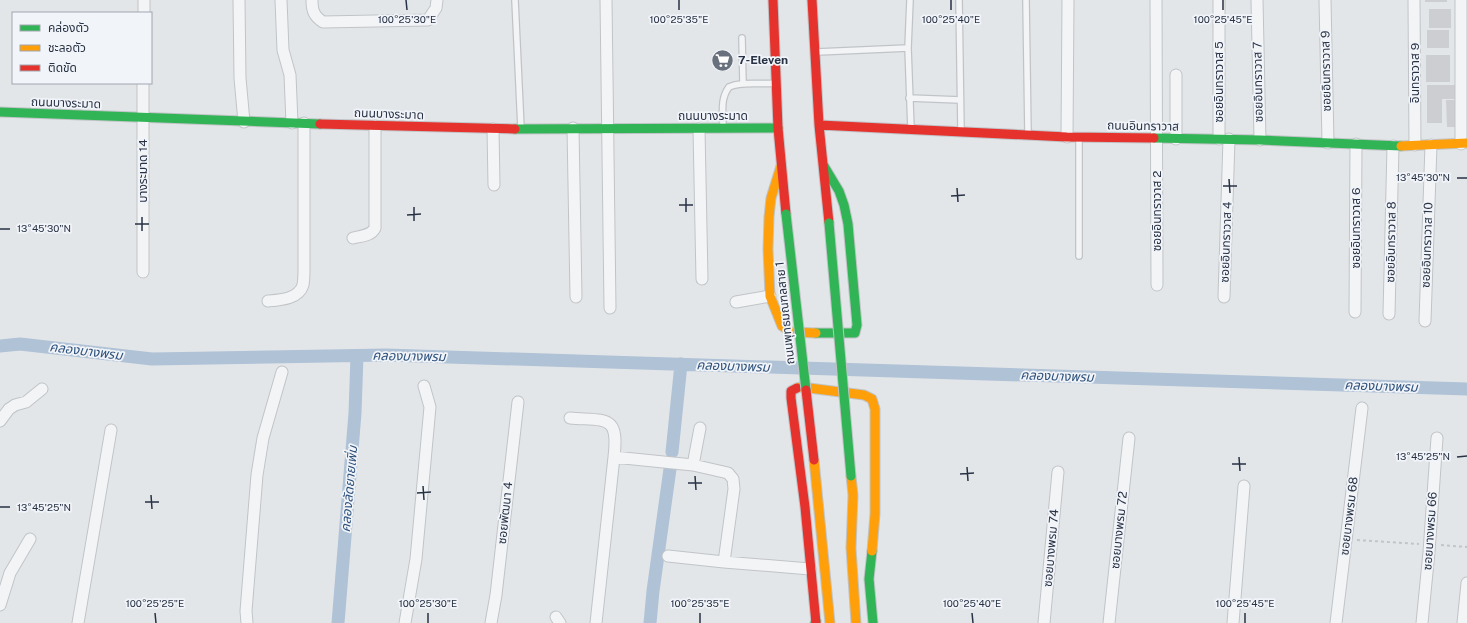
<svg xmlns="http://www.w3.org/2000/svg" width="1467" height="623" font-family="'Public Sans','Noto Sans Thai',sans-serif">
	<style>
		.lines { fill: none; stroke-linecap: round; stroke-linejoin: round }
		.canal { stroke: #b0c2d6; stroke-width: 13 }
		.building { fill: #ccced1 }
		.lane-casing { stroke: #c1c4c7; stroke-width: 8 }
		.street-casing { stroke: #c1c4c7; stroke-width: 13 }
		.fast-casing { stroke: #c1c4c7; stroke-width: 11 }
		.slow-casing { stroke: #c1c4c7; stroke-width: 11 }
		.jam-casing { stroke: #c1c4c7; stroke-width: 11 }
		.path { stroke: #c2c4c9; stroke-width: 2; stroke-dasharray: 3 3; stroke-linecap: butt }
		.lane { stroke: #f3f4f6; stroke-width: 5.5 }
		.street { stroke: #f3f4f6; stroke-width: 11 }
		.fast { stroke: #30b455; stroke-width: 9 }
		.slow { stroke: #ff9f0a; stroke-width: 9 }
		.jam { stroke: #e5322d; stroke-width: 9 }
		.fast-bridge-casing { stroke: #c1c4c7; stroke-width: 11; stroke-linecap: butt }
		.jam-bridge-casing { stroke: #c1c4c7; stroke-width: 11; stroke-linecap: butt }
		.fast-bridge { stroke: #30b455; stroke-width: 9 }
		.jam-bridge { stroke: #e5322d; stroke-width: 9 }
		.ticks { fill: none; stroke: #283245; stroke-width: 1.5 }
		.labels { text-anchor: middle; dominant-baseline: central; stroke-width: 3.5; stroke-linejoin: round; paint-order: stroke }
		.poi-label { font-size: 12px; font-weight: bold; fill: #283245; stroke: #f1f4f8; text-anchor: start }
		.street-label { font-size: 12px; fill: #283245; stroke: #f1f4f8 }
		.water-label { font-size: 13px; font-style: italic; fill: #2e517c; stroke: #f1f4f8 }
		.ticks-label { font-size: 10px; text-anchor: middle; fill: #283245; stroke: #f1f4f8; stroke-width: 3.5; stroke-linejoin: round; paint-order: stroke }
	</style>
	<rect width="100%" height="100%" fill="#e3e6e9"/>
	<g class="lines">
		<path class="canal" d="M0,346L20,344L152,359L386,355L1467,389
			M672,452L681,364
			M338,623L355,413L357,356
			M650,623L653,591L670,469"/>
	</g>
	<path class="building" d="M1425,0H1447V2H1425Z
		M1429,9H1451V28H1429Z
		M1427,30H1449V48H1427Z
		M1426,55H1450V82H1426Z
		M1427,85H1455V99H1442V123H1427Z
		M1446,100H1457L1458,127H1447Z"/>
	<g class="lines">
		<defs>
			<path id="lane" d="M515,0L521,128
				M910,0L908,48L911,129
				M959,0L961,130
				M1026,0L1028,134
				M742,38L743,84
				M817,52L908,48
				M909,98L960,100
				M723,126C723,113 720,99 729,87C742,81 760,85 775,83
				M1079,256V139"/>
			<path id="street" d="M239,0L240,78L244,122
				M281,0L283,50L290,75L292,123
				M312,0C312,11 314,16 323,22L428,20L436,8L437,0
				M606,0L610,308
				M1156,0L1157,285
				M1257,0L1260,140
				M1325,0L1328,143
				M1414,0L1415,145
				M1461,0V144
				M144,13V0
				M1176,75V139
				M573,128L576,297
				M493,129L494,185
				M699,129L702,279
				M1067,137L1068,0
				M1219,139V0
				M353,238C361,236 371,236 375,228V126
				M143,272V83
				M1224,297L1229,139
				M268,301C280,300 299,299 303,285C304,279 304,274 304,269V123
				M736,302L770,296
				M1355,312L1356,144
				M1389,314L1393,146
				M1425,321L1431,145
				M570,418C606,421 619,414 614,457
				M0,421L9,409L15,405L26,402L42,389
				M693,465L700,428
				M668,556L724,562L810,569
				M0,605L10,573L30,539
				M556,617L560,623
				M78,623L111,430
				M247,623L246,611L257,475L263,438L282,372
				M405,623L416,559L430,407L424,386
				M491,623L496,595L518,402
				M596,623L614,457L693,465L728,473L733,479L734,489L724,562
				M1044,623L1058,472
				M1109,623L1129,438
				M1233,623L1244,486
				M1336,623L1362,408
				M1422,623L1429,552L1437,438
				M1463,623L1467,583"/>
			<path id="fast" d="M0,112L320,124
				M515,129L778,128
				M1154,138L1260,140L1401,146
				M816,333H855L857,325L848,224L844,205L839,191L824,166
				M872,551L869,579L873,623
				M815,623L816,621"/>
			<path id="slow" d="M1401,146L1467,143
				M781,166L771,198L769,217L768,249L770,296L782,326L791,332L816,333
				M797,388L801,387L864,395L872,399L875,409V514L872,551
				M814,460L830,623
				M851,476L853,495L851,548L856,623"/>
			<path id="jam" d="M773,0L778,128L786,214
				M812,0L819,125L829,223
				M320,124L515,129
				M819,125L1067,137L1154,138
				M797,388L791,391V398L805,507L816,623"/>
		</defs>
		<use href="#lane" class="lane-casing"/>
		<use href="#street" class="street-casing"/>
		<use href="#fast" class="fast-casing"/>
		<use href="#slow" class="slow-casing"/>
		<use href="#jam" class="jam-casing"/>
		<path class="path" d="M1357,540L1419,544
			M1441,545L1467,547"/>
		<use href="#lane" class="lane"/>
		<use href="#street" class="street"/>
		<use href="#fast" class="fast"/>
		<use href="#slow" class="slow"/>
		<use href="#jam" class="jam"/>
		<defs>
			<path id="fast-bridge" d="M786,214L806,390
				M829,223L851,476"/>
			<path id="jam-bridge" d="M806,390L814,460"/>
		</defs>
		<use href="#fast-bridge" class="fast-bridge-casing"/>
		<use href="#jam-bridge" class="jam-bridge-casing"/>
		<use href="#fast-bridge" class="fast-bridge"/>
		<use href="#jam-bridge" class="jam-bridge"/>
	</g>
	<path class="ticks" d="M406,0L407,10M679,0V10M951,0V10M1223,0V10M1457,178H1467M1229,179L1230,193M1223,186H1237M957,188L958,202M951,196L965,195M686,198V212M679,205H693M414,207V221M407,215L421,214M142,217V231M135,224H149M0,229H10M1239,457L1240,471M1457,457L1467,456M1232,464H1246M967,467L968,481M960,474L974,473M695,476L696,490M688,483H702M423,486L424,500M417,493L431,492M151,495L152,509M145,502H159M0,507H10M155,613L156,623M428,613V623M700,613V623M972,613L973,623M1245,613V623"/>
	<defs>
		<symbol id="supermarket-disc" viewBox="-11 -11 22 22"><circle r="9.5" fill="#69717e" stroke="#f1f4f8"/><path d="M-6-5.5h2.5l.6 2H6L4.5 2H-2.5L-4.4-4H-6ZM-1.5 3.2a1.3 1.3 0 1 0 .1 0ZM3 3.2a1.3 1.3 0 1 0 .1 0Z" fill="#fff"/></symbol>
	</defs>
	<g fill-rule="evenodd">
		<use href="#supermarket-disc" x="710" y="48" width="25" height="25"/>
	</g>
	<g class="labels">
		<g class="poi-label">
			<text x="738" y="60">7-Eleven</text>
		</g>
		<g class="street-label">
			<text transform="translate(1326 71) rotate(-91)">ซอยอินทราวาส 9</text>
			<text transform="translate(1415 73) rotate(-90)">อินทราวาส 9</text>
			<text transform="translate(1219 82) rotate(-90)">ซอยอินทราวาส 5</text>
			<text transform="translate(1258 82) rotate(-91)">ซอยอินทราวาส 7</text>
			<text transform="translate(66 103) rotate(2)">ถนนบางระมาด</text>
			<text transform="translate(389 114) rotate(2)">ถนนบางระมาด</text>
			<text x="713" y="116">ถนนบางระมาด</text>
			<text transform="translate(1143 126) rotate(1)">ถนนอินทราวาส</text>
			<text transform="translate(143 171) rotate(-90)">บางระมาด 14</text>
			<text transform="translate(1157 211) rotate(-90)">ซอยอินทราวาส 2</text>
			<text transform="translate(1356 228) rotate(-90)">ซอยอินทราวาส 6</text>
			<text transform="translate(1226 242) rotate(-88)">ซอยอินทราวาส 4</text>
			<text transform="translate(1391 242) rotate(-89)">ซอยอินทราวาส 8</text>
			<text transform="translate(1427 245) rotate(-88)">ซอยอินทราวาส 10</text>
			<text transform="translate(785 313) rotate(-96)">ถนนพุทธมณฑลสาย 1</text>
			<text transform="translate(505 513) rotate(-84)">ซอยพัฒนา 4</text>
			<text transform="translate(1349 516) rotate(-83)">ซอยบางพรม 68</text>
			<text transform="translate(1119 530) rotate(-84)">ซอยบางพรม 72</text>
			<text transform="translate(1430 531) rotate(-86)">ซอยบางพรม 66</text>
			<text transform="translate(1051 548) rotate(-85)">ซอยบางพรม 74</text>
		</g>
		<g class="water-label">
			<text transform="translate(86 351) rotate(7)">คลองบางพรม</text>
			<text transform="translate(409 356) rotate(1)">คลองบางพรม</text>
			<text transform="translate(733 366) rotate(2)">คลองบางพรม</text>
			<text transform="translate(1057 376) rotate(2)">คลองบางพรม</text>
			<text transform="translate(1381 386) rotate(2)">คลองบางพรม</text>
			<text transform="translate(349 489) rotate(-85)">คลองลัดยายเพิ่ม</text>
		</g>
	</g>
	<g class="ticks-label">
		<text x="407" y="23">100°25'30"E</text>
		<text x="679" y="23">100°25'35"E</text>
		<text x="951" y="23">100°25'40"E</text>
		<text x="1223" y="23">100°25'45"E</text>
		<text x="1423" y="181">13°45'30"N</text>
		<text x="44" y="232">13°45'30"N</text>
		<text x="1423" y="460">13°45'25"N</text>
		<text x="44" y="511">13°45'25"N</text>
		<text x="155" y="607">100°25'25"E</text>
		<text x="428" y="607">100°25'30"E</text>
		<text x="700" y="607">100°25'35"E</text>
		<text x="972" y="607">100°25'40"E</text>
		<text x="1245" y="607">100°25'45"E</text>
	</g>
	<rect x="12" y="12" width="140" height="72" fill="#f1f4f8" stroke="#a1a6b0"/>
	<rect x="20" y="25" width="20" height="6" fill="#30b455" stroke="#a1a6b0"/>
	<text x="48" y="32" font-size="12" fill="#283245">คล่องตัว</text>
	<rect x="20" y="45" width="20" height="6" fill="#ff9f0a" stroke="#a1a6b0"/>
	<text x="48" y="52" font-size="12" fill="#283245">ชะลอตัว</text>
	<rect x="20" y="65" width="20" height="6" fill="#e5322d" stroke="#a1a6b0"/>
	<text x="48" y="72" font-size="12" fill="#283245">ติดขัด</text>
</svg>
